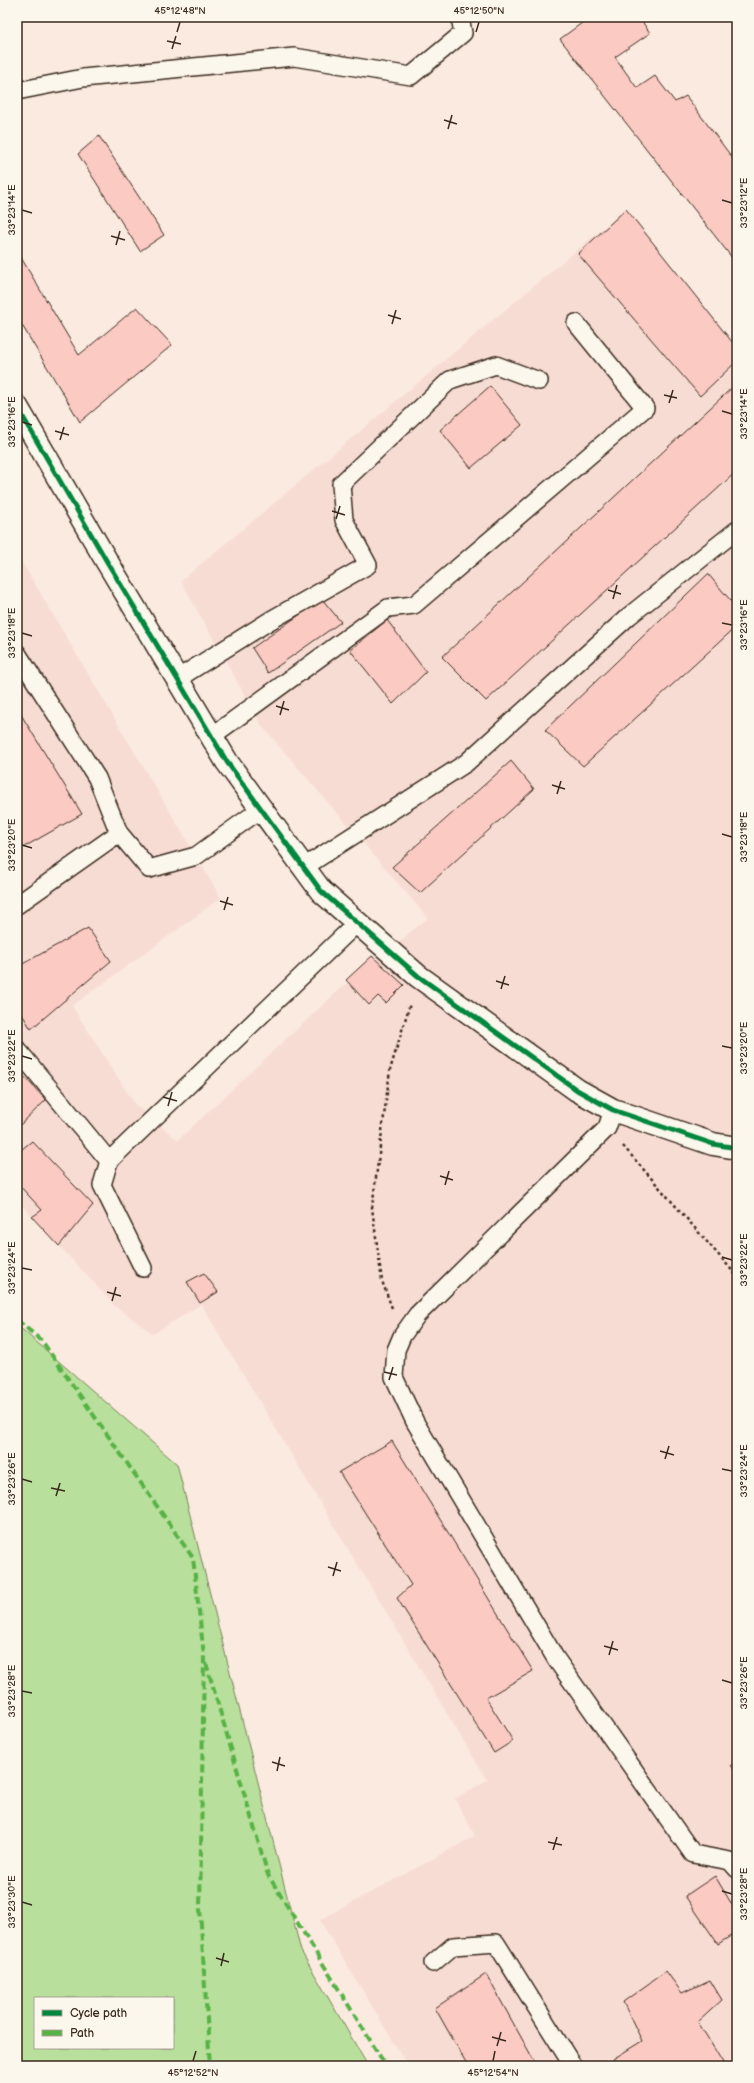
<svg xmlns="http://www.w3.org/2000/svg" width="754" height="2083" font-family="'Balsamiq Sans',sans-serif">
	<style>
		.built { fill: #f7dcd3 }
		.green { fill: #b8df9b; stroke: #7a845c; fill-rule: evenodd }
		.building { fill: #facac3; stroke: #3b2a1e }
		.lines { fill: none; stroke-linecap: round; stroke-linejoin: round }
		.service-casing { stroke: #3b2a1e; stroke-width: 20 }
		.minor-casing { stroke: #3b2a1e; stroke-width: 25 }
		.path { stroke: #3b2a1e; stroke-width: 2.5; stroke-dasharray: 3 3; stroke-linecap: butt }
		.service { stroke: #fbf7ec; stroke-width: 17 }
		.minor { stroke: #fbf7ec; stroke-width: 22 }
		.quiet { stroke: #57b245; stroke-width: 4; stroke-dasharray: 8 4; stroke-linecap: butt }
		.cycleway-casing { stroke: #fbf7ec; stroke-width: 8 }
		.cycleway { stroke: #00873e; stroke-width: 5 }
		.ticks { fill: none; stroke: #3b2a1e; stroke-width: 1.5 }
		.neatline { fill: none; stroke: #3b2a1e; stroke-width: 1.5 }
		.ticks-label { font-size: 10px; text-anchor: middle; fill: #3b2a1e }
	</style>
	<rect width="100%" height="100%" fill="#fbeae0"/>
	<filter id="ink" filterUnits="userSpaceOnUse"><feTurbulence type="fractalNoise" baseFrequency=".025" numOctaves="2"/><feDisplacementMap in="SourceGraphic" scale="8" xChannelSelector="R" yChannelSelector="G"/><feConvolveMatrix kernelMatrix="1 2 1 2 8 2 1 2 1" color-interpolation-filters="sRGB"/></filter>
	<g filter="url(#ink)">
		<path class="built" d="M626,209L737,348V2066H408L320,1920L475,1836L455,1799L487,1780L201,1304L153,1334L115,1306L17,1200V554L221,898L72,1006L136,1106L178,1140L339,990L428,918L262,726L181,581Z"/>
		<path class="green" d="M17,1325L177,1464L301,1951L368,2066H17ZM35,1998H173V2048H35Z"/>
		<path class="building" d="M590,17H639L650,33L615,57L637,88L655,76L675,102L686,96L737,164V264L560,39Z
			M99,136L164,235L140,251L78,154Z
			M626,209L737,348V361L700,396L578,254Z
			M17,251L79,355L137,307L172,345L80,422L17,317Z
			M737,383V471L486,701L442,657Z
			M490,386L522,425L471,468L440,430Z
			M708,574L737,608V626L583,766L545,730Z
			M322,599L341,622L268,673L252,648Z
			M387,620L426,672L393,704L350,650Z
			M17,708L82,814L17,851Z
			M511,761L534,789L420,893L392,867Z
			M88,928L111,961L31,1029L17,1006V967Z
			M372,956L404,985L386,1003L378,996L369,1005L346,980Z
			M17,1069L46,1100L17,1128Z
			M32,1141L93,1205L59,1246L32,1217L42,1210L17,1183V1153Z
			M204,1273L218,1292L200,1303L187,1282Z
			M392,1441L533,1671L486,1698L513,1741L494,1753L397,1598L411,1585L339,1472Z
			M737,1761V1774L731,1765Z
			M715,1876L737,1913V1932L718,1944L685,1896Z
			M666,1971L682,1993L710,1980L722,2000L698,2022L725,2066H619L613,2059L642,2041L623,2002Z
			M486,1974L537,2066H468L435,2008Z"/>
		<g class="lines">
			<defs>
				<path id="service" d="M17,91L83,78L294,57L411,76L463,33L460,17
					M17,653L97,778L119,833
					M177,679L271,620L368,565L344,520L341,484L450,380L496,365L539,381
					M212,736L388,608L414,605L645,408L576,323
					M304,867L466,763L629,616L737,530
					M17,905L119,833L149,869L196,856L261,809
					M17,1049L109,1161
					M613,1110L607,1128L417,1315L402,1336L396,1350L394,1377L415,1422L556,1659L693,1854L730,1861L737,1869
					M143,1268L102,1185L109,1161L357,923
					M433,1963L453,1946L496,1943L573,2066"/>
				<path id="minor" d="M17,407L106,560L227,762L321,891L418,976L577,1090L613,1110L713,1144L737,1148"/>
			</defs>
			<use href="#service" class="service-casing"/>
			<use href="#minor" class="minor-casing"/>
			<path class="path" d="M623,1146L737,1276
				M392,1308L382,1281L372,1208L390,1070L410,1004"/>
			<use href="#service" class="service"/>
			<use href="#minor" class="minor"/>
			<path class="quiet" d="M17,1320L42,1341L193,1558L204,1656L200,1909L210,2066
				M206,1663L268,1875L386,2066"/>
			<defs>
				<path id="cycleway" d="M17,407L106,560L227,762L321,891L418,976L577,1090L613,1110L713,1144L737,1148"/>
			</defs>
			<use href="#cycleway" class="cycleway-casing"/>
			<use href="#cycleway" class="cycleway"/>
		</g>
	</g>
	<path class="ticks" d="M177,32L180,22M476,32L479,22M167,41L181,44M172,49L176,36M444,120L457,124M448,129L452,115M722,200L732,203M22,210L32,213M111,236L125,240M116,245L120,231M388,315L401,319M392,324L396,310M664,395L677,398M669,403L673,390M722,411L732,414M22,422L32,425M55,431L69,435M60,440L64,427M332,511L345,515M336,519L340,506M608,590L621,594M613,599L617,585M722,623L732,625M22,633L32,636M276,706L289,710M280,715L284,701M552,785L565,789M557,794L561,781M722,834L732,837M22,845L32,848M220,901L233,905M224,910L228,897M496,981L509,985M501,989L505,976M722,1046L732,1048M22,1056L32,1059M163,1097L177,1101M168,1106L172,1092M440,1176L453,1180M445,1185L449,1171M722,1257L732,1260M22,1268L32,1270M107,1292L121,1296M112,1301L116,1287M384,1372L397,1375M389,1380L393,1367M660,1451L674,1455M665,1459L669,1446M722,1469L732,1471M22,1479L32,1482M51,1488L65,1491M56,1496L60,1483M328,1567L341,1571M333,1576L337,1562M604,1646L618,1650M609,1655L613,1641M722,1680L732,1683M22,1691L32,1693M272,1762L285,1766M277,1771L280,1757M548,1842L562,1845M553,1850L557,1837M722,1891L732,1894M22,1902L32,1905M216,1958L229,1962M221,1966L224,1953M492,2037L506,2041M497,2046L501,2032M193,2061L196,2051M493,2061L495,2051"/>
	<rect width="754" height="2083" fill="none" stroke="#fbf7ec" stroke-width="44"/>
	<rect x="34" y="1997" width="140" height="52" fill="#fbf7ec" stroke="#aea59a"/>
	<rect x="42" y="2010" width="20" height="6" fill="#00873e" stroke="#aea59a"/>
	<text x="70" y="2017" font-size="12" fill="#3b2a1e">Cycle path</text>
	<rect x="42" y="2030" width="20" height="6" fill="#57b245" stroke="#aea59a"/>
	<text x="70" y="2037" font-size="12" fill="#3b2a1e">Path</text>
	<rect x="22" y="22" width="710" height="2039" class="neatline"/>
	<g class="ticks-label">
		<text x="180" y="14">45°12'48"N</text>
		<text x="479" y="14">45°12'50"N</text>
		<text transform="translate(743 203) rotate(-90)" y="4">33°23'12"E</text>
		<text transform="translate(11 210) rotate(-90)" y="4">33°23'14"E</text>
		<text transform="translate(743 414) rotate(-90)" y="4">33°23'14"E</text>
		<text transform="translate(11 422) rotate(-90)" y="4">33°23'16"E</text>
		<text transform="translate(743 625) rotate(-90)" y="4">33°23'16"E</text>
		<text transform="translate(11 633) rotate(-90)" y="4">33°23'18"E</text>
		<text transform="translate(743 837) rotate(-90)" y="4">33°23'18"E</text>
		<text transform="translate(11 845) rotate(-90)" y="4">33°23'20"E</text>
		<text transform="translate(743 1048) rotate(-90)" y="4">33°23'20"E</text>
		<text transform="translate(11 1056) rotate(-90)" y="4">33°23'22"E</text>
		<text transform="translate(743 1260) rotate(-90)" y="4">33°23'22"E</text>
		<text transform="translate(11 1268) rotate(-90)" y="4">33°23'24"E</text>
		<text transform="translate(743 1471) rotate(-90)" y="4">33°23'24"E</text>
		<text transform="translate(11 1479) rotate(-90)" y="4">33°23'26"E</text>
		<text transform="translate(743 1683) rotate(-90)" y="4">33°23'26"E</text>
		<text transform="translate(11 1691) rotate(-90)" y="4">33°23'28"E</text>
		<text transform="translate(743 1894) rotate(-90)" y="4">33°23'28"E</text>
		<text transform="translate(11 1902) rotate(-90)" y="4">33°23'30"E</text>
		<text x="193" y="2076">45°12'52"N</text>
		<text x="493" y="2076">45°12'54"N</text>
	</g>
</svg>
